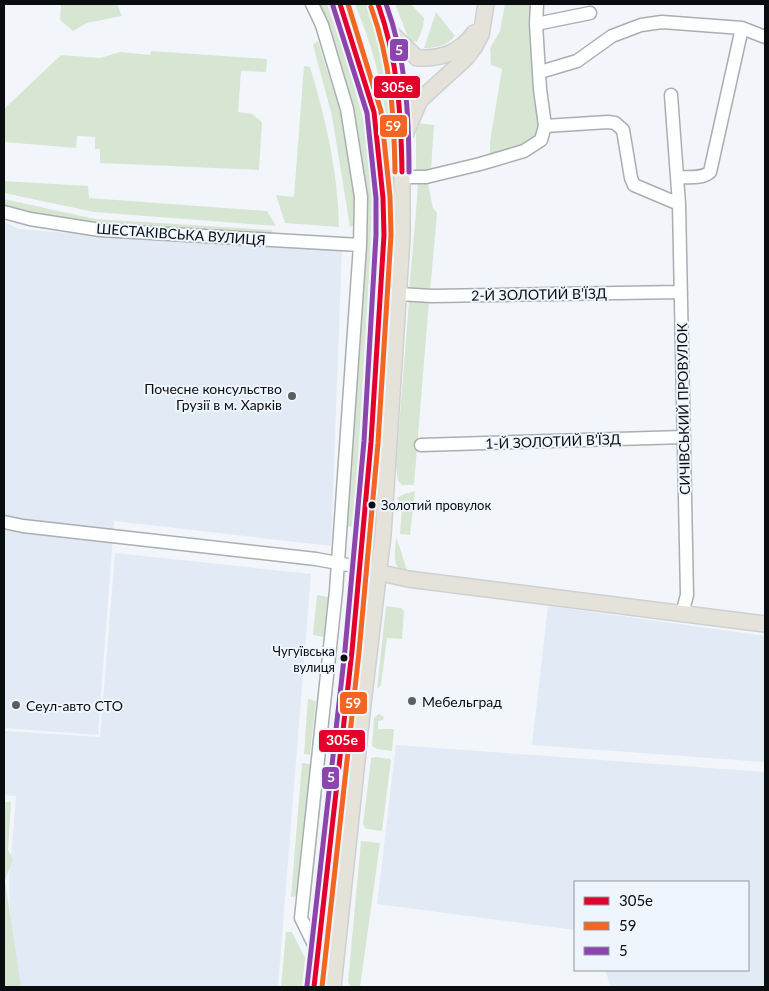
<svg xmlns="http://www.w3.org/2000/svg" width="769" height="991" font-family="Lato,sans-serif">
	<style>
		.built { fill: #e2eaf5 }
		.green { fill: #d7e6d3 }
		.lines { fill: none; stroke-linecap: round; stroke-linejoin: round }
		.minor-casing { stroke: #aaaeb1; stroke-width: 15 }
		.major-casing { stroke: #ced0d2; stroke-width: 18 }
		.minor { stroke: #fdfefe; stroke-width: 12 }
		.major { stroke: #e4e2d9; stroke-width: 15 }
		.bus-1-casing { stroke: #eff5fd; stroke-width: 9 }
		.bus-2-casing { stroke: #eff5fd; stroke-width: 9 }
		.bus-3-casing { stroke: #eff5fd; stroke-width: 9 }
		.bus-1 { stroke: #e4002b; stroke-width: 5 }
		.bus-2 { stroke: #f26522; stroke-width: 5 }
		.bus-3 { stroke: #8e44ad; stroke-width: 5 }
		.poi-dot { fill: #5b5f62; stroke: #eff5fd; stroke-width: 2 }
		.bus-dot { fill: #0a0d10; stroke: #eff5fd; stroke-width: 2 }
		.labels { text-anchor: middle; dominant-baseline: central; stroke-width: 4; stroke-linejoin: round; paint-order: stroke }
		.bus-label { font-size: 13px; fill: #0a0d10; stroke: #eff5fd; text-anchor: start }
		.street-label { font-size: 14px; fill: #0a0d10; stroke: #eff5fd }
		.poi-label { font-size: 14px; fill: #0a0d10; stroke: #eff5fd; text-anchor: start }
		.line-badge { stroke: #eff5fd; stroke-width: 2 }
		.badge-label { font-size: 14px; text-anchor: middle; font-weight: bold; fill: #fff }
	</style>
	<rect width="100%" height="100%" fill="#f2f6fa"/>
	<path class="built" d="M4,222L19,229L94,235L342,247L331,546L114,521L98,735L4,728Z
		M115,553L311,574L278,987H12L9,880L16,796L4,795V731L100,737Z
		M548,606L765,636V762L532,745Z
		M396,745L765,772V987H611L605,970H748V882H575V930L377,904Z"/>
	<path class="green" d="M61,4H117L122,16L87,23L73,31L60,20Z
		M318,4H327L346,57L367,133L372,202L370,260L354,526L344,527L364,197Z
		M355,4H369L378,22L390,60L395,111L392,278L374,527L370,526C379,405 396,284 388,163C387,141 387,119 383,98C378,66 367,34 355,4Z
		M395,4H411L424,18L423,27L417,42L410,41L408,37Z
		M505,4H532L540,126L533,140L518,149L490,157V142L502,69L491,65L490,48L500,31Z
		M436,12L455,36C447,46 436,48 424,48Z
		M318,41L340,111L356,202L354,225L350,227L332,116L313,45Z
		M151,51L267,59L266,72L241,71L238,112L252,114L262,122L259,170L100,163V149H95V137L77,136L76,148L4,142V109L61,55L100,58L120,52L150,55Z
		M304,66L310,67C326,120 338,172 339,227L285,223L276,195L294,197Z
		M416,123L434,125L431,170L416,173Z
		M4,181L88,186L89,198L267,211L276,226L94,212L4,193Z
		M418,183L428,184L433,208L437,213L430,292L409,291C412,255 416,219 418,183Z
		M4,199L95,219L272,230V234L97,223L21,212L4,207Z
		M409,301H429L414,485H402L398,481L396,467Z
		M415,491L410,535L400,534L402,506L397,498L402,495Z
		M396,539H397L407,570L406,574C391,568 395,552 396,539Z
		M317,595L328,597L324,637L313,635Z
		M386,606L401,608L404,611L402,639L387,638L381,685L377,689Z
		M327,687L333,688L310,906L307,905Z
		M308,699L316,701L310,755L304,754Z
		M379,714L384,717L383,720L378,721V729H394L392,751L377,749L372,746L374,718Z
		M375,757L391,759L382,831L366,829L363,824L371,760V758Z
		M302,763L311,764L300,891L297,896L291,897Z
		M4,802H11L8,850L13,859L5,881L21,987H4Z
		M361,841L380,843L360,987H351L348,982Z
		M286,932H292L305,958L302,987H281Z"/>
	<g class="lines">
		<defs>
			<path id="minor" d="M312,4L322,25L347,109L361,197L360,245L336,591L301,918L318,953
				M536,24L537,4
				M540,72L577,61L612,36L641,25L662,22L742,28L765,37
				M671,95L679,204L687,595L682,614
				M545,126L608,122L615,123L623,130L631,178L634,185L679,204
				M402,177H426L480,164L524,151L541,140L545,126L540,89L536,24L590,13
				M677,177C688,177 702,179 710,172L742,28
				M4,212L30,219L100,230L360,245
				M398,294L432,296L681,292
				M421,445L684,437
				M4,522L23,526L316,559L359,567"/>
			<path id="major" d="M389,31L417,58C441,59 460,53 474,33
				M405,135L420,100L466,58L475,46L481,35L486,4
				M368,570L408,579L765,624
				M314,987L352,651L371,442L384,235L383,198L374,112L352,39L340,4
				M333,987L363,704L383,535L402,237V116L400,92L397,67L388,31L378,4"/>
		</defs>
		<use href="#minor" class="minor-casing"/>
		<use href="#major" class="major-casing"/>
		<use href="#minor" class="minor"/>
		<use href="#major" class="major"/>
		<defs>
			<path id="bus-1" d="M378,4C398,60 401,113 402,172
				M314,987L352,651L371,442L384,235L383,198L374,112L340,4"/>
			<path id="bus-2" d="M371,7C391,62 394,114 395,172
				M322,987L359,652L378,443L391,235L390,197L381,111L348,4"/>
			<path id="bus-3" d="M386,4C406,59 409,114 409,172
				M307,986L345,650L364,441L376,235V198L367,113L333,6"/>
		</defs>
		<use href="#bus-1" class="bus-1-casing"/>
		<use href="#bus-2" class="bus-2-casing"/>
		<use href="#bus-3" class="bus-3-casing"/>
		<use href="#bus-1" class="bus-1"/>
		<use href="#bus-2" class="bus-2"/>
		<use href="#bus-3" class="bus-3"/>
	</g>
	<g class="poi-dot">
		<circle cx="292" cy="396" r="5"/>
		<circle cx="412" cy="701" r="5"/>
		<circle cx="16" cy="705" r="5"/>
	</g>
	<g class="bus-dot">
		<circle cx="372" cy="505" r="4.5"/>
		<circle cx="344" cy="658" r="4.5"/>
	</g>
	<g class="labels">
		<g class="bus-label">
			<text x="381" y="505">Золотий провулок</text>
			<text x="335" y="651" text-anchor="end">Чугуївська<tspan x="335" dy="16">вулиця</tspan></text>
		</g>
		<g class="street-label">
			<text transform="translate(181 234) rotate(4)">ШЕСТАКІВСЬКА ВУЛИЦЯ</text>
			<text transform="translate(539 294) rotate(-1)">2-Й ЗОЛОТИЙ В’ЇЗД</text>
			<text transform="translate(683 409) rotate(-91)">СИЧІВСЬКИЙ ПРОВУЛОК</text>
			<text transform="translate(553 441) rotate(-2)">1-Й ЗОЛОТИЙ В’ЇЗД</text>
		</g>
		<g class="poi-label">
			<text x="282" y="388" text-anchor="end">Почесне консульство<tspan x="282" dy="16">Грузії в м. Харків</tspan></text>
			<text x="422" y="701">Мебельград</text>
			<text x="26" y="705">Сеул-авто СТО</text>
		</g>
	</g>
	<g class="line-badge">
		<rect x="389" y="38" width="20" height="24" rx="5" fill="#8e44ad"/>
		<rect x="373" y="75" width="48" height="24" rx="5" fill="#e4002b"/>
		<rect x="379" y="114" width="29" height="24" rx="5" fill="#f26522"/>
		<rect x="339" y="691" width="29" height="24" rx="5" fill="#f26522"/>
		<rect x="318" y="729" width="48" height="24" rx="5" fill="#e4002b"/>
		<rect x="321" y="766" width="19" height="24" rx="5" fill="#8e44ad"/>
	</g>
	<g class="badge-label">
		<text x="399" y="55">5</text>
		<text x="397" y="92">305e</text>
		<text x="393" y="131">59</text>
		<text x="353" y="708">59</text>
		<text x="342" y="745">305e</text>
		<text x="331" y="782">5</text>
	</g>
	<rect width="769" height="991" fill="none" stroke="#0a0d10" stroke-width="10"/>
	<rect x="574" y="881" width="175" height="90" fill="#eff5fd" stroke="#93989e"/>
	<rect x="584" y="897" width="25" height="8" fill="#e4002b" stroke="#93989e"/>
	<text x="619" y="906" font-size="15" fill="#0a0d10">305e</text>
	<rect x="584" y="922" width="25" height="8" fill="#f26522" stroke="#93989e"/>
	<text x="619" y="931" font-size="15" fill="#0a0d10">59</text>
	<rect x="584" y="947" width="25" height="8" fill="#8e44ad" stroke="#93989e"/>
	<text x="619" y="956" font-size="15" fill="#0a0d10">5</text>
</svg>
